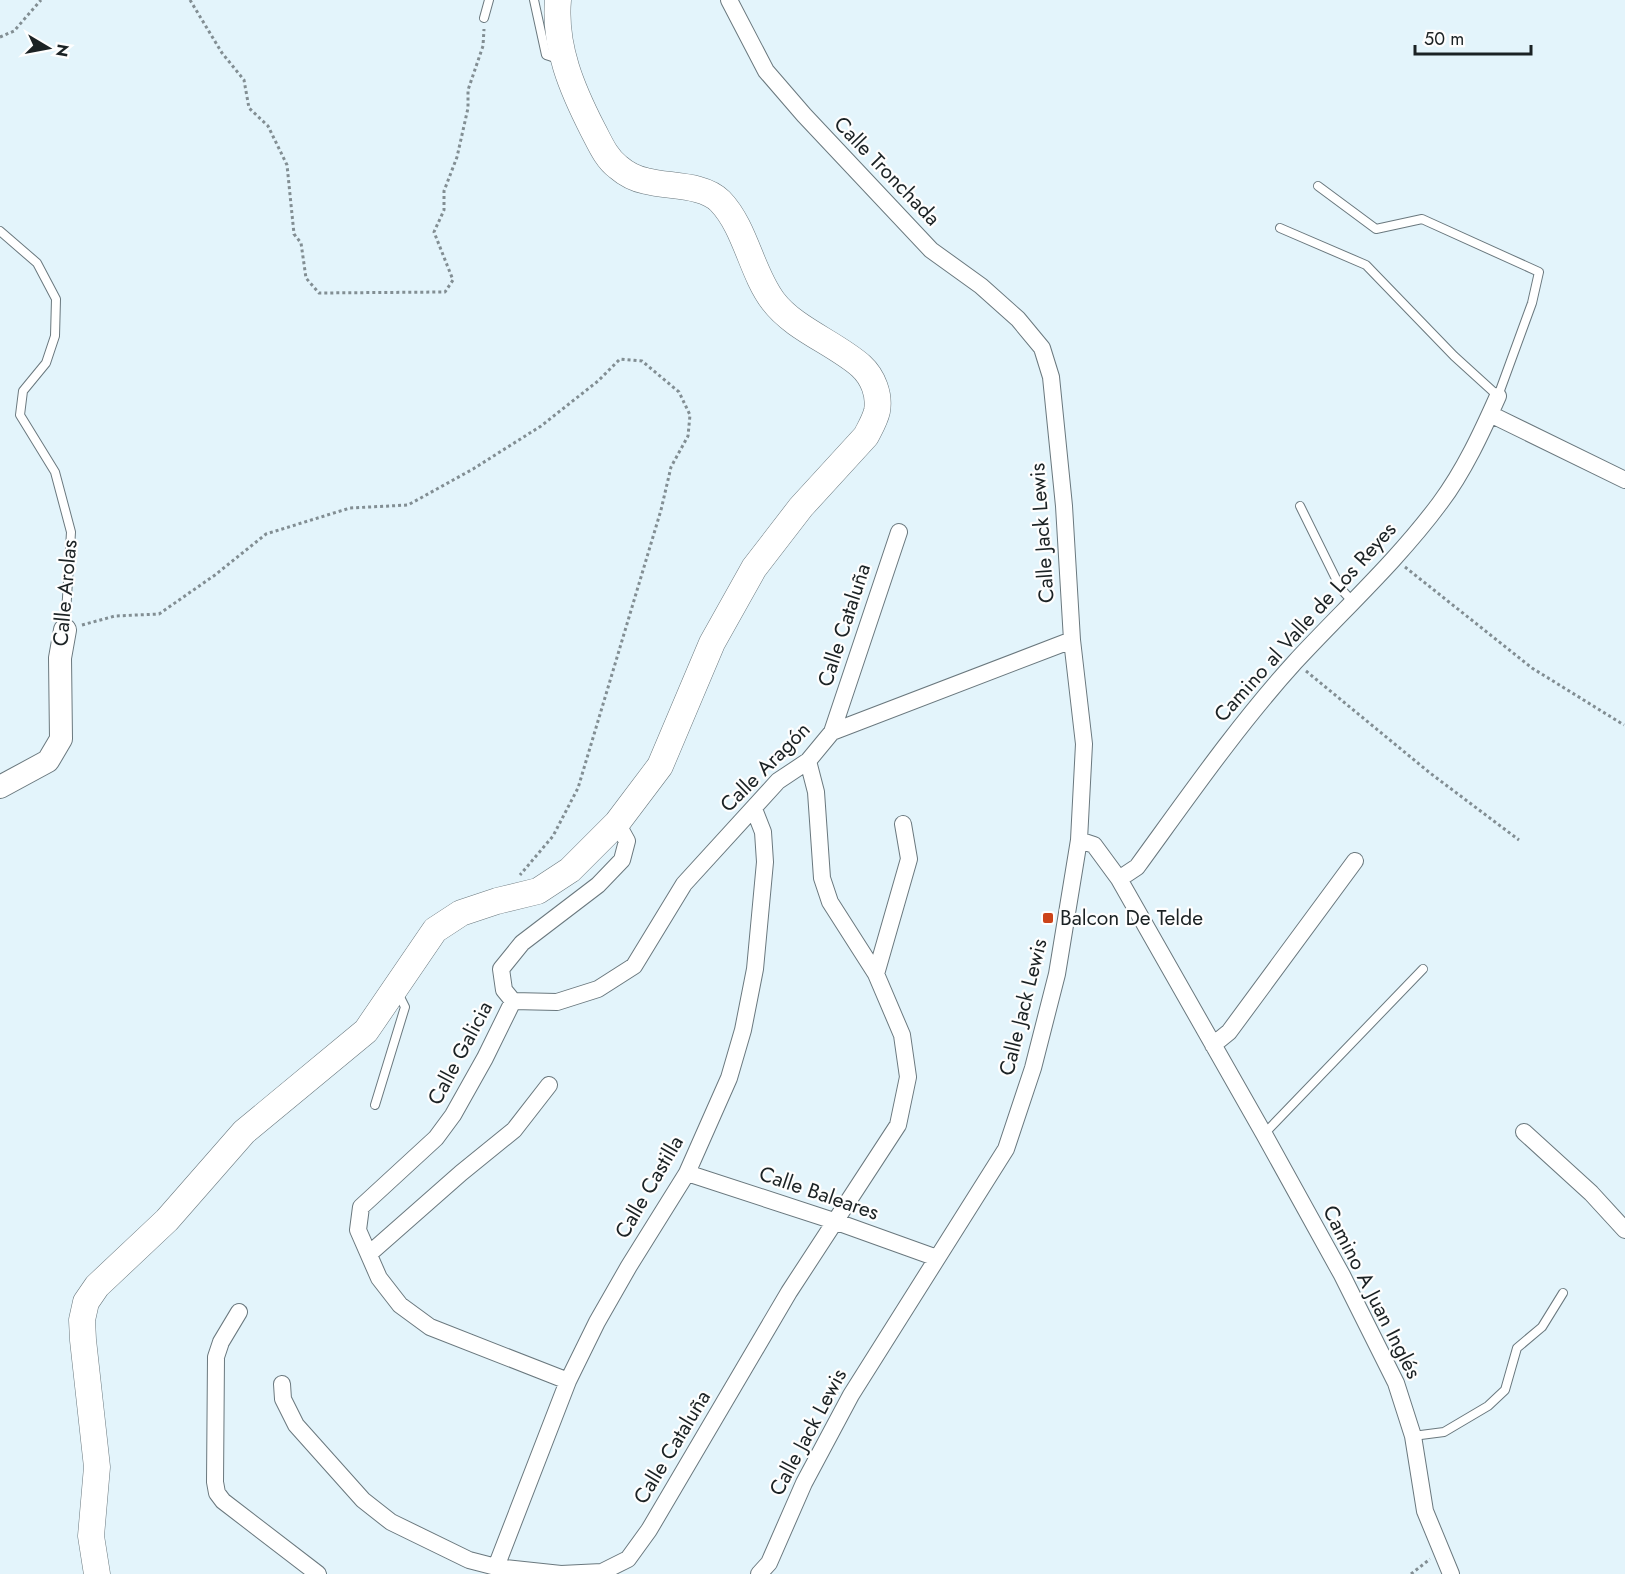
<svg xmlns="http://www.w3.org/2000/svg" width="1625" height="1574" font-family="Jost,sans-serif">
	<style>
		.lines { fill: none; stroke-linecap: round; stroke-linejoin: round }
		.lane-casing { stroke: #6a787e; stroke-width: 10 }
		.street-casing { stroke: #6a787e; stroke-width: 18 }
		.secondary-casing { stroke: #6a787e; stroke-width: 24 }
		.primary-casing { stroke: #6a787e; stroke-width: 27 }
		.path { stroke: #828e93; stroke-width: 3; stroke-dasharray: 3 3; stroke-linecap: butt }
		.lane { stroke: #fff; stroke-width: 8 }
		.street { stroke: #fff; stroke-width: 16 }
		.secondary { stroke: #fff; stroke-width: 22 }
		.primary { stroke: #fff; stroke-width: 26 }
		.poi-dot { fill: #cc4319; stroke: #fefefe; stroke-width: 2 }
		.labels { text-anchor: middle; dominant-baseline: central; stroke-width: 4.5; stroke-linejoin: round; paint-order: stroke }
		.street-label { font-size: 21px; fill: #1b2224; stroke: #fefefe }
		.poi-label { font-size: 21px; fill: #1b2224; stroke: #fefefe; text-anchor: start }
	</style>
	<rect width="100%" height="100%" fill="#e3f4fb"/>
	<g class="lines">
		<defs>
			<path id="lane" d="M534,0L546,55L561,60
				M484,18L489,0
				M1280,228L1366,265L1454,356L1498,396L1532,303L1539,272L1422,219L1376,229L1318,186
				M0,231L37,263L56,299L55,336L46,363L23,391L20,415L55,472L71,532L65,630
				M1300,506L1341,589L1353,602
				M375,1105L405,1007L397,991
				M1264,1134L1423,969
				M1413,1436L1444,1432L1488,1406L1505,1390L1517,1348L1542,1327L1563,1293"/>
			<path id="street" d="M729,0L766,71L804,115L931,250L981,286L1018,319L1042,348L1051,377L1064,506L1072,640L1084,744L1079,840L1057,974L1033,1068L1006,1149L851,1395L804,1483L769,1563L759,1574
				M1490,414L1625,480
				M832,732L899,532
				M1079,840L1094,845L1119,879L1264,1134L1342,1275L1396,1383L1413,1436L1425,1511L1451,1574
				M1119,879L1137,867C1188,797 1237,726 1295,662C1344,609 1397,561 1440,503C1464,471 1482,432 1498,396
				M876,974L909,859L903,824
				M513,1001L557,1002L598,989L634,966L684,884L778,781L808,761L832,732L1072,640
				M513,1001L485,1058L453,1115L436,1138L361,1207L358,1230L379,1278L400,1305L430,1327L568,1381
				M513,1001L504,990L501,969L522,943L598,885L622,860L627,841L617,823
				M1213,1045L1229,1032L1355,861
				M1524,1132L1591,1193L1625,1230
				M687,1173L834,1221L937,1258
				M369,1254L461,1173L514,1130L549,1085
				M239,1312L221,1342L216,1357L215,1482L217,1493L223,1501L318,1574
				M282,1384L283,1399L296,1425L363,1500L391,1522L469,1560L496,1567L561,1574L602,1572L628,1559L649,1530L789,1292L898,1125L908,1077L902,1035L876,974L830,902L822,878L816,792L808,761
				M496,1567L568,1381L597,1322L629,1266L687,1173L729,1078L743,1030L755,969L765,862L763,832L754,809"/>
			<path id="secondary" d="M0,787L48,761L61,739L60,658L65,630"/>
			<path id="primary" d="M97,1574L91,1536L97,1467L83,1340L82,1320L86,1302L97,1286L167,1220L244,1132L366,1031L435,930L461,913L497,901L538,891L570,870L617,823L660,766L712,643L754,568L801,507L866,436C870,428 875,420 877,411C880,395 873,377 861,366C835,343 794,329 773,301C751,272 746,228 720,201C703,184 669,187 646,181C636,179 626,174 618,167C606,158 600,143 593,130C572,89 554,47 558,0"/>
		</defs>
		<use href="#lane" class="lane-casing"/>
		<use href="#street" class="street-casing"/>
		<use href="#secondary" class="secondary-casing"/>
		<use href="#primary" class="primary-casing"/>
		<path class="path" d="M190,0L222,53L244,80L249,108L268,126L287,165L294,234L301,243L306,278L319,293L445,292L453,280L434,232L444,210V191L457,157L468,108V90L483,46L484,29
			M0,37L14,31L41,0
			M1405,567L1532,668L1624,725
			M82,625L115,616L159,614L215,575L266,534L350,508L408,505L473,469L541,426L598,381L620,359L642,361L679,392L690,415L688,436L671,467L661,510L578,788L553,836L520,875
			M1306,671L1430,773L1519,840
			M1411,1574L1430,1559"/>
		<use href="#lane" class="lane"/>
		<use href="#street" class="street"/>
		<use href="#secondary" class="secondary"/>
		<use href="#primary" class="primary"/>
	</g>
	<rect class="poi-dot" x="1042" y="912" width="12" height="12" rx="3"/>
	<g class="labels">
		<g class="street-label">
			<text transform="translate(887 171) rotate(46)">Calle Tronchada</text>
			<text transform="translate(1042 533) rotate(-94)">Calle Jack Lewis</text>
			<text transform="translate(65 593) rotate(-85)">Calle Arolas</text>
			<text transform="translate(1305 622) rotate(-48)">Camino al Valle de Los Reyes</text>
			<text transform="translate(844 625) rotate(-72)">Calle Cataluña</text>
			<text transform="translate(765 767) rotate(-45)">Calle Aragón</text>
			<text transform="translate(1023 1007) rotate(-76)">Calle Jack Lewis</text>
			<text transform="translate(460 1053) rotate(-62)">Calle Galicia</text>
			<text transform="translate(649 1187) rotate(-60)">Calle Castilla</text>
			<text transform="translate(819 1193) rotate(19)">Calle Baleares</text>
			<text transform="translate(1372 1292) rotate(63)">Camino A Juan Inglés</text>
			<text transform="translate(808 1432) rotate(-62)">Calle Jack Lewis</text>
			<text transform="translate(672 1447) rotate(-59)">Calle Cataluña</text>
		</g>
		<g class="poi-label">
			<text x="1060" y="918">Balcon De Telde</text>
		</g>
	</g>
	<g transform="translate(48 48) rotate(100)" stroke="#fefefe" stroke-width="4.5" paint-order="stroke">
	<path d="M0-4.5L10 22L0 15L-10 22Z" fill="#1b2224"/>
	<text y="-9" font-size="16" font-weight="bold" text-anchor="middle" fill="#1b2224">N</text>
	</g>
	<path d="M1415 45v9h116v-9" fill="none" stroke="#1b2224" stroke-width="3"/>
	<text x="1424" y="45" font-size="18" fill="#1b2224" stroke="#fefefe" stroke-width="4.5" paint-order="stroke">50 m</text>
</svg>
